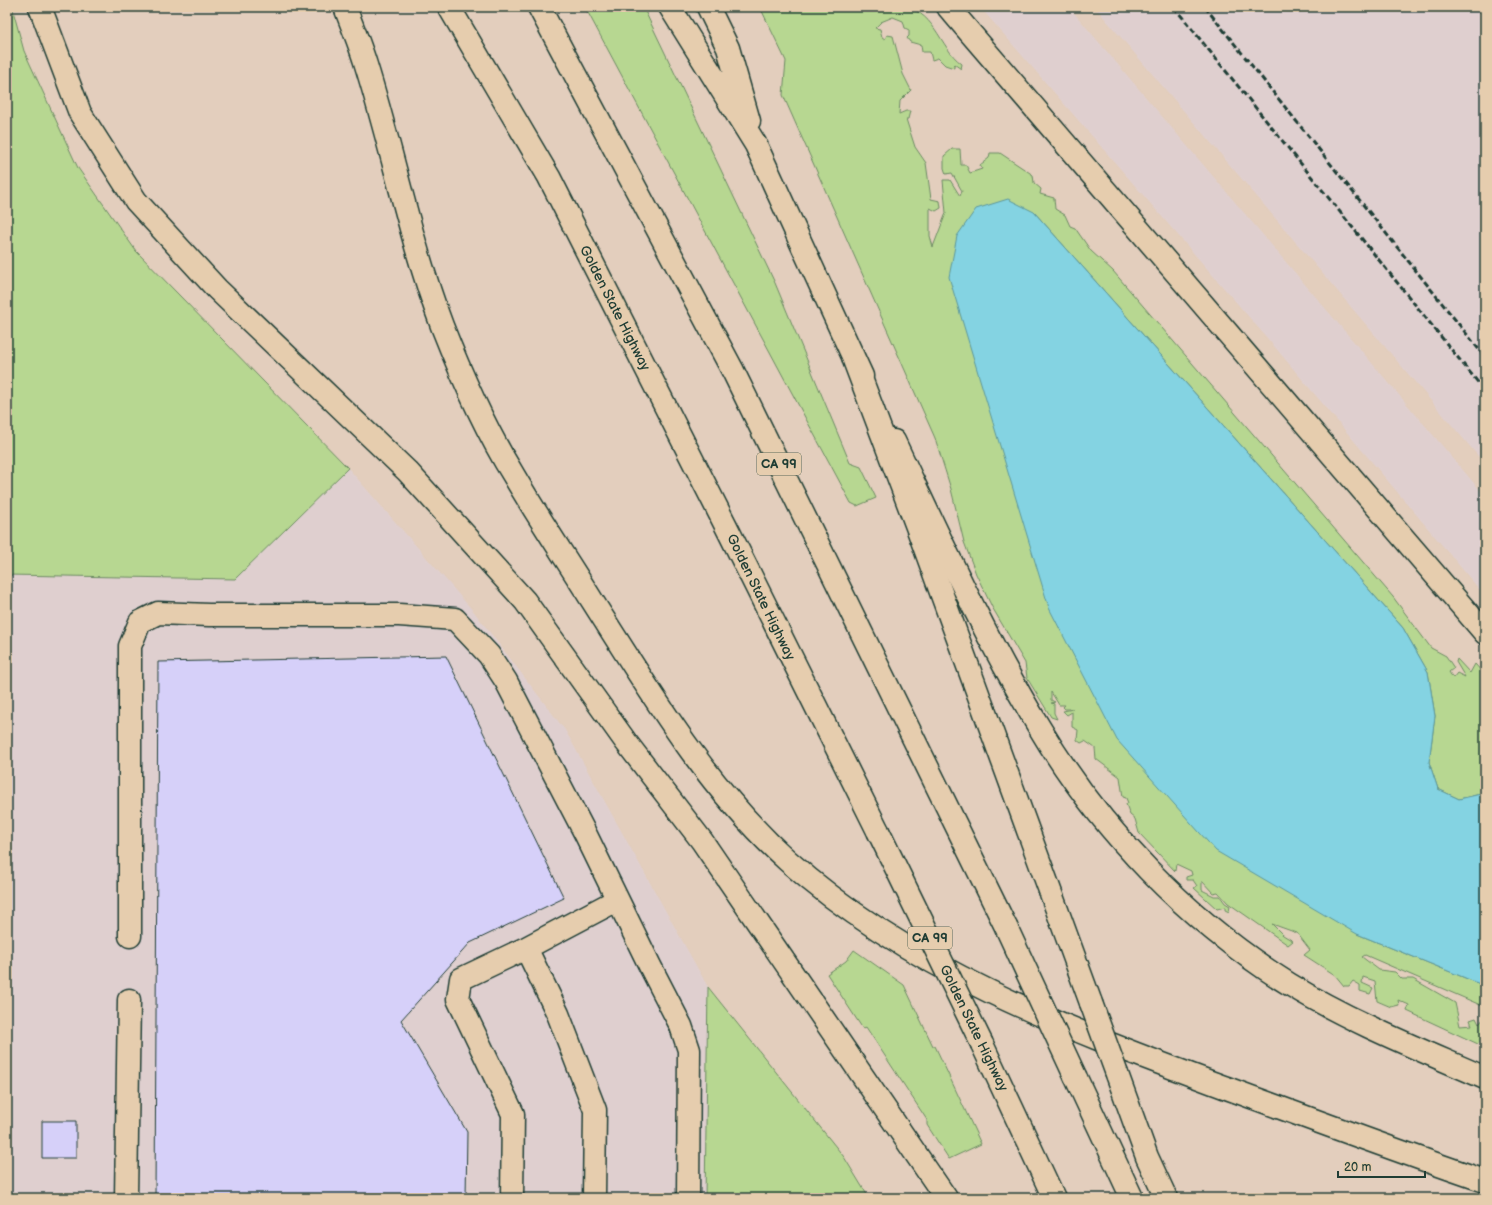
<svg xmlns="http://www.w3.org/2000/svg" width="1492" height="1205" font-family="'Balsamiq Sans',sans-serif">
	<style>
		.built { fill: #dfcfcf }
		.green { fill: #b7d791; stroke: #6b8a62 }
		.water { fill: #84d3e2; stroke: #5c979c }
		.building { fill: #d6d0f9; stroke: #1f3d34 }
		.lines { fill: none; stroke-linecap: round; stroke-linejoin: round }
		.minor-casing { stroke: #1f3d34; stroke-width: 25 }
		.major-casing { stroke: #1f3d34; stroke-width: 25 }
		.highway-casing { stroke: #1f3d34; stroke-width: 25 }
		.minor { stroke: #e6cdae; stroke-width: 22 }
		.major { stroke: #e6cdae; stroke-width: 22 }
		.highway { stroke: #e6cdae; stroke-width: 22 }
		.rail { stroke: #1f3d34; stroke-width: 3; stroke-dasharray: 6 3; stroke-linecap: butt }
		.highway-bridge-casing { stroke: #1f3d34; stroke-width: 25; stroke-linecap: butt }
		.highway-bridge { stroke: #e6cdae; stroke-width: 22 }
		.labels { text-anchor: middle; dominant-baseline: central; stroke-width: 4; stroke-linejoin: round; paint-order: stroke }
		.shield { fill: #e6cdae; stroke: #5b6859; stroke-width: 1 }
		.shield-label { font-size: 13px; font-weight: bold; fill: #1f3d34 }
		.street-label { font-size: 14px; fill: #1f3d34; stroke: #e6cdae }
	</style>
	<rect width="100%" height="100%" fill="#e3cebd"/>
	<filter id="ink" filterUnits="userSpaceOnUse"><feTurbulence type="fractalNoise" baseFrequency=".025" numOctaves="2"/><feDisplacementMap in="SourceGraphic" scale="8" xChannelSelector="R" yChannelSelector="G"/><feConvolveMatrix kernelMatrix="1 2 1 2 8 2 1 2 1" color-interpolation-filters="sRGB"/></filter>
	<g filter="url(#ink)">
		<path class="built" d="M980,7H1069L1485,496V596L1268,339Z
			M1095,7H1485V464Z
			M348,468L475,613L565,730L708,987L705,1198H7V575L235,579Z"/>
		<path class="green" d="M7,7H12L24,51L78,168L136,251L348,468L235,579L7,575Z
			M585,7H643L775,283L850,463L861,467L876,498L857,506L851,503Z
			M760,7H888L897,9L898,7C935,7 938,47 962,64L961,69L954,64V68L945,65L938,58L932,60L930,52H922L921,45L910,42L907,38L909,36V30L905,28L903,21L893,17L881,22L875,28L880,29L882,37L885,39L887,35L893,36L903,74L911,90L900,101L899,114L906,111H910L908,119H906L915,147L926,163L931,199L940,201L941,208L936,211L930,208V236L933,247L946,213L943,180H950L960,196L962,191L952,173L946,174L944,168V156L952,149H960L961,165H966L970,173L982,169L980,165L989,158L990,153H1000L1033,175L1034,183L1041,189L1040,194L1054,198L1055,209L1065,215L1070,226L1075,228L1091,251L1113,271L1393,597L1431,648L1446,656L1454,668L1449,672L1453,678L1457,673L1465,677L1456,662L1457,659L1470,673L1475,664L1485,675V793L1459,799L1438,789L1429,762L1435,716L1428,672L1403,628L1034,212L1357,934L1485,986V1007L1365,955L1362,957L1379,970L1395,972L1402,979H1413L1455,1003L1460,1026L1472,1025L1470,1020L1476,1018L1479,1024L1485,1017V1040L1483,1039L1478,1044L1407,1011L1409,1005L1398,1000L1399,1005L1391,1007L1377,1001L1375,981L1363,977L1362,983L1373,988L1370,994L1360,991V985L1353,981L1349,986H1344L1335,975L1304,955L1310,950L1297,933L1272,924L1283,935L1293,941L1288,945L1228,903L1218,892L1213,893L1202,881V890L1214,896H1220L1225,903L1230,906L1229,912L1225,910V907L1217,909L1194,888L1197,886L1193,880H1186V877L1192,875L1191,871L1176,864L1175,871L1139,833L1135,819L1130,815L1126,804L1128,803L1126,798L1123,797L1120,777L1096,759L1095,748L1085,741L1081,743L1077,740L1078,730L1072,727V712L1067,715L1063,711L1073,709H1065L1063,707L1065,705H1059L1051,692V700L1055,702L1051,703L1054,704V713L1057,719L1051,717L1027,678L1025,663L992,607L976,574L964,542L951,489L935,438L783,95L786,61Z
			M854,950L904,985L933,1046H935L981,1144L949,1159L927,1125V1120L866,1027L863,1029L827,974L846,961Z
			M708,987L844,1157L869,1198H705Z"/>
		<path class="water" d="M1008,199L1034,212L1403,628L1428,672L1435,716L1429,762L1438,789L1459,799L1485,793V986L1357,934L1216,851L1117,740L1049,608L949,277L957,236L976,209Z"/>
		<path class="building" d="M446,656L564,898L470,943L401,1020L467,1132L466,1198H155L158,662Z
			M42,1121H76V1158H42Z"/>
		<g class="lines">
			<defs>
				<path id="minor" d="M130,936V646L140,622L158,613L209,615H399L455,619L489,655L506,681L586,835L650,966L681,1026L689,1050L688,1198
					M526,948L617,900
					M126,1198L129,1000
					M512,1198L513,1114L458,999L461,979L526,948L558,1014L595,1110L594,1198"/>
				<path id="major" d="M670,7L756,145L862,376
					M708,7L728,48L749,121
					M894,441C940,538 984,636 1039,727C1100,830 1188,921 1289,984C1351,1022 1419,1049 1485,1078"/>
				<path id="highway" d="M40,7L80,113L136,201L217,289L408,472L525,601L626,742L702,841L946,1198
					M345,7C352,26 360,45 366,65C393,151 410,241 442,326C462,377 485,429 514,476C539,519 567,560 593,602C651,693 707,788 788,861C909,969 1063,1027 1213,1083C1303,1116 1394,1150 1485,1181
					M449,7L549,177L726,526L878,831
					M539,7L733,371L1006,927
					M948,7L1485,633
					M854,360L919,532L1091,1003
					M982,1044L1054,1198
					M1117,1074L1147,1157L1166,1198
					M1076,1078L1132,1198"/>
			</defs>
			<use href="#minor" class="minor-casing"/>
			<use href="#major" class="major-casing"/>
			<use href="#highway" class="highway-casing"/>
			<use href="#minor" class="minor"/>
			<use href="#major" class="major"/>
			<use href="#highway" class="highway"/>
			<path class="rail" d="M1174,7L1485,391
				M1205,7L1485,357"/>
			<defs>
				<path id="highway-bridge" d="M878,831L982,1044
					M1006,927L1076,1078
					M1091,1003L1117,1074"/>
			</defs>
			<use href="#highway-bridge" class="highway-bridge-casing"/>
			<use href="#highway-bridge" class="highway-bridge"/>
		</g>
	</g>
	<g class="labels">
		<g class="shield">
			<rect x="757" y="453" width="44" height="22" rx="3"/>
			<rect x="908" y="927" width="44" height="22" rx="3"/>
		</g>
		<g class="shield-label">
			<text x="779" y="464">CA 99</text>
			<text x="930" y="938">CA 99</text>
		</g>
		<g class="street-label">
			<text transform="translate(615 308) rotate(63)">Golden State Highway</text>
			<text transform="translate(761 597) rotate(64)">Golden State Highway</text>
			<text transform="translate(974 1028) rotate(64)">Golden State Highway</text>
		</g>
	</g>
	<rect width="1492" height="1205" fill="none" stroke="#e6cdae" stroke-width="24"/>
	<rect x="12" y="12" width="1468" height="1181" fill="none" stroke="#1f3d34" stroke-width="1.5" filter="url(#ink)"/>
	<path d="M1338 1171v6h87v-6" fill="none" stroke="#1f3d34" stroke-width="2"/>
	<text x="1344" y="1171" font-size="12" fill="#1f3d34" stroke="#e6cdae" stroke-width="3" paint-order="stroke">20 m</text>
</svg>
